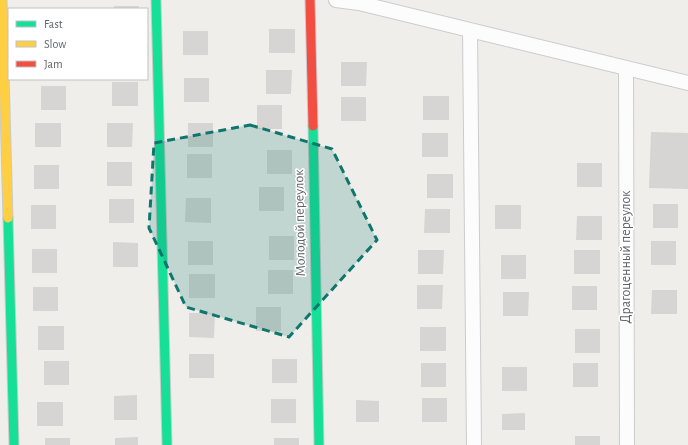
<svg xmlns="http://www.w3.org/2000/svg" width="688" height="445" font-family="'Alegreya Sans',sans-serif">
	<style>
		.building { fill: #d6d5d3 }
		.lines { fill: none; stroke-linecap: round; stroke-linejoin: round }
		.street-casing { stroke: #cbcccc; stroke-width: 16 }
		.fast-casing { stroke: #cacacb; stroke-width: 11 }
		.slow-casing { stroke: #cacacb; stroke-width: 11 }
		.jam-casing { stroke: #cacacb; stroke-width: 11 }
		.street { stroke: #fdfcfc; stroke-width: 14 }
		.fast { stroke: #16e098; stroke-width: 9 }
		.slow { stroke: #ffcf43; stroke-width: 9 }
		.jam { stroke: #f24e42; stroke-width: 9 }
		.marked { fill: #0f766e; fill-opacity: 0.2; stroke: #0f766e; stroke-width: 3; stroke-dasharray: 8 5; stroke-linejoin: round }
		.labels { text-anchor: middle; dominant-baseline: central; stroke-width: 3; stroke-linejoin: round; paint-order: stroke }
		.street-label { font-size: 14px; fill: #5f6368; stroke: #fff }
	</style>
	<rect width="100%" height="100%" fill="#efeeea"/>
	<path class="building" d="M114,6H139V9H114Z
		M269,29H295V53H269Z
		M183,31H208V55H183Z
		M341,62H367L366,86H341Z
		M266,70H292L291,94H266Z
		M184,78H209V102H184Z
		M112,82H138V106H112Z
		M41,86H66V110H41Z
		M423,96H449V120H423Z
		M341,97H366V121H341Z
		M257,105H282V129H257Z
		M35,123H61V147H35Z
		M107,123H133L132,147H107Z
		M188,123H213V147H188Z
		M651,132L688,133V189L649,188Z
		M422,133H448V157H422Z
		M267,150H292V174H267Z
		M187,154H212V178H187Z
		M107,162H132V186H107Z
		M577,163H602V187H577Z
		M34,165H59V189H34Z
		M427,174H453V198H427Z
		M259,187H284V211H259Z
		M186,198H211V223L185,222Z
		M109,199H134V223H109Z
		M653,204H678V228H653Z
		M31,205H56V229H31Z
		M495,205H521V229H495Z
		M425,209H450V233H424Z
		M577,216H602V240H576Z
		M269,236H294V260H269Z
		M188,241H213V265H188Z
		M651,241H676V265H651Z
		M113,242L138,243V267H113Z
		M32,249H57V273H32Z
		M418,250H444L443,274H418Z
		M574,250H600V274H574Z
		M501,255H526V279H501Z
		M268,270H293V294H268Z
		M189,274H215V298H189Z
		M417,285H443L442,309H417Z
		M572,286H597V310H572Z
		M33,287H58V311H33Z
		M652,290H677V314H651Z
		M503,292H529L528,316H503Z
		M256,307H281V331H256Z
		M189,313H215L214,338L189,337Z
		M38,326H64V350H38Z
		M420,327H446V351H420Z
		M575,329H600V353H575Z
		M189,354H214V378H189Z
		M272,359H297V383H272Z
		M44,361H69V385H44Z
		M421,363H446V387H421Z
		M573,363H598V387H573Z
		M502,367H527V391H502Z
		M137,395V420H114V396Z
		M422,398H447V422H422Z
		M271,399H296V423H271Z
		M356,400L379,401V422H356Z
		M37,402H63V426H37Z
		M525,413V430H502V414Z
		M575,436H600V445H575Z
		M138,437V445H115V438Z
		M45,438H70V445H45Z
		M274,438H299V445H274Z"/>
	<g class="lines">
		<defs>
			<path id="street" d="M336,0L359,3L688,83
				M470,30L474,445
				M626,68L627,445"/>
			<path id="fast" d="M156,0L167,445
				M313,126L319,445
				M8,218L14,445"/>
			<path id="slow" d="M2,0L8,218"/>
			<path id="jam" d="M310,0L313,126"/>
		</defs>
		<use href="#street" class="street-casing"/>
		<use href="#fast" class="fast-casing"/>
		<use href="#slow" class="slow-casing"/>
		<use href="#jam" class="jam-casing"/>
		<use href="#street" class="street"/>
		<use href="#fast" class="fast"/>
		<use href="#slow" class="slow"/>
		<use href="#jam" class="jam"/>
	</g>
	<path class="marked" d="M250,125L332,149L377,240L289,337L186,307L149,228L154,143Z"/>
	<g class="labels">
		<g class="street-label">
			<text transform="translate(300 223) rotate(-91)">Молодой переулок</text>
			<text transform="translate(626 257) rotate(-90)">Драгоценный переулок</text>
		</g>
	</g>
	<rect x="8" y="8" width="140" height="72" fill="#ffffff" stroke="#bfc1c3"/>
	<rect x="16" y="21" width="20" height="6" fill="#16e098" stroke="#bfc1c3"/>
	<text x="44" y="28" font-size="12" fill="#5f6368">Fast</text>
	<rect x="16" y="41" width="20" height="6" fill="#ffcf43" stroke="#bfc1c3"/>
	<text x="44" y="48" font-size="12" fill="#5f6368">Slow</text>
	<rect x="16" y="61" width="20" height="6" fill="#f24e42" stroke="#bfc1c3"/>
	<text x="44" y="68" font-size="12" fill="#5f6368">Jam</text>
</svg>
